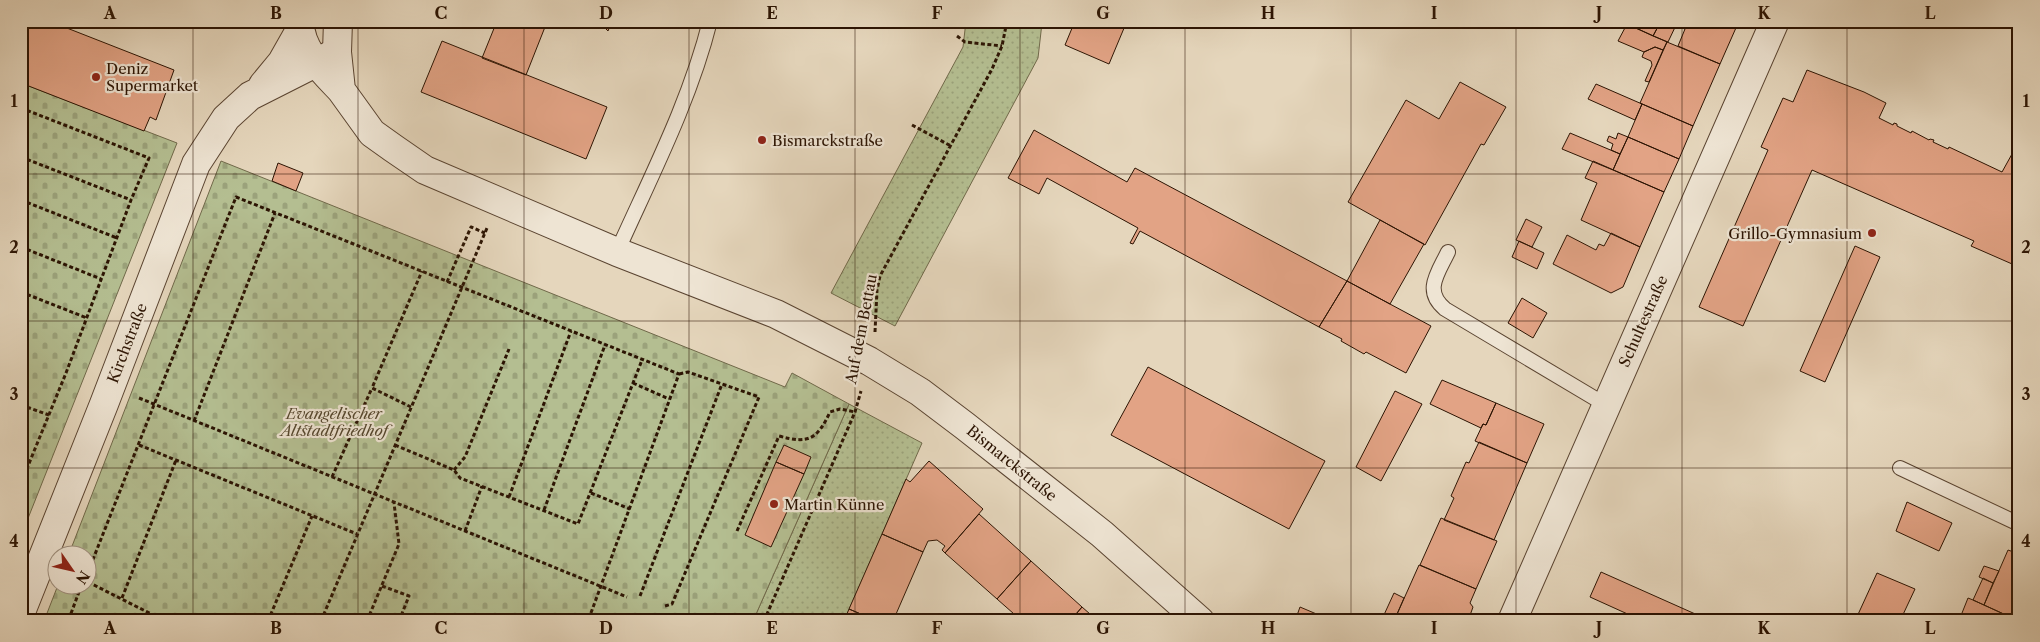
<svg xmlns="http://www.w3.org/2000/svg" width="2040" height="642" font-family="'Libre Caslon Text',serif">
	<style>
		.grass { fill: url(#grass-dots); stroke: #70694a }
		.cemetery { fill: url(#cemetery-stones); stroke: #70694a }
		.building { fill: #e2a385; stroke: #2c1403 }
		.lines { fill: none; stroke-linecap: round; stroke-linejoin: round }
		.service-casing { stroke: #5a4431; stroke-width: 16 }
		.minor-casing { stroke: #5a4431; stroke-width: 30 }
		.tertiary-casing { stroke: #5a4431; stroke-width: 30 }
		.path { stroke: #2c1403; stroke-width: 3; stroke-dasharray: 4 2.5; stroke-linecap: butt }
		.service { stroke: #eee4d3; stroke-width: 14 }
		.minor { stroke: #eee4d3; stroke-width: 28 }
		.tertiary { stroke: #eee4d3; stroke-width: 28 }
		.grid { fill: none; stroke: #2c1403; stroke-width: 1; stroke-opacity: 0.55 }
		.poi-dot { fill: #8f2418; stroke: #eee4d3; stroke-width: 2 }
		.labels { text-anchor: middle; dominant-baseline: central; stroke-width: 4.5; stroke-linejoin: round; paint-order: stroke }
		.poi-label { font-size: 15px; fill: #2c1403; stroke: #eee4d3; text-anchor: start }
		.street-label { font-size: 15px; fill: #2c1403; stroke: #eee4d3 }
		.park-label { font-size: 15px; font-style: italic; fill: #55472e; stroke: #eee4d3 }
		.neatline { fill: none; stroke: #2c1403; stroke-width: 2 }
		.grid-label { font-size: 16px; text-anchor: middle; font-weight: bold; fill: #2c1403 }
	</style>
	<defs>
		<pattern id="grass-dots" width="8" height="8" patternUnits="userSpaceOnUse" patternTransform="scale(1.25)"><rect width="8" height="8" fill="#b4be91"/><path d="M2 2h.1M6 6h.1" fill="none" stroke="#9ba27b" stroke-width="1.8" stroke-linecap="round"/></pattern>
		<pattern id="cemetery-stones" width="16" height="16" patternUnits="userSpaceOnUse" patternTransform="scale(1.25)"><rect width="16" height="16" fill="#b4be91"/><path d="M2 7V4a2 2 0 0 1 4 0v3zM10 15v-3a2 2 0 0 1 4 0v3z" fill="#9ba27b"/></pattern>
	</defs>
	<rect width="100%" height="100%" fill="#e5d6bc"/>
	<filter id="stains"><feTurbulence type="fractalNoise" baseFrequency=".004" numOctaves="4"/><feColorMatrix values="0 0 0 0 .2 0 0 0 0 .09 0 0 0 0 .02 0 0 0 .5 -.17"/></filter>
	<radialGradient id="worn" r=".72"><stop offset=".6" stop-color="#630" stop-opacity="0"/><stop offset="1" stop-color="#630" stop-opacity=".3"/></radialGradient>
	<path class="grass" d="M966,21H1045V24L1042,23L1038,58L895,326L831,293L963,47Z
		M849,404L922,443L844,621H753Z"/>
	<path class="cemetery" d="M21,83L177,143L21,536Z
		M221,161L785,387L792,373L849,404L753,621H44L58,585L88,584V554H69Z"/>
	<path class="building" d="M21,21H49L174,70L156,120L150,117L144,131L21,83Z
		M497,21H531L545,27L526,75L482,58Z
		M598,21H612L608,31Z
		M643,21H678L677,26Z
		M1075,21H1127L1109,64L1065,45Z
		M1628,21H1661L1653,36L1627,24Z
		M1661,21H1678L1668,42L1653,36Z
		M1682,21H1739L1720,64L1678,46L1685,29L1680,27Z
		M1627,24L1667,42L1663,50L1655,47L1644,52L1618,41Z
		M442,41L607,107L586,159L421,92Z
		M1667,42L1720,64L1693,126L1640,103Z
		M1655,47L1663,50L1649,82L1645,81L1652,65L1651,61L1642,57L1644,52Z
		M1807,70L1864,92L1886,103L1879,118L1893,125L1894,123L1897,124V126L1911,133L1912,131L1929,140L1930,139L1934,140L1933,142L1948,149L1949,147L2002,172L2012,154L2018,157L2019,155V267L1971,246L1974,241L1812,170L1743,326L1699,307L1768,150L1761,147L1783,98L1793,102Z
		M1460,82L1506,107L1484,145L1481,144L1425,245L1348,202L1406,100L1439,119Z
		M1596,84L1642,104L1635,120L1588,99Z
		M1642,104L1693,126L1679,159L1628,137Z
		M1034,130L1127,182L1135,168L1347,281L1319,327L1140,231L1133,244L1130,243L1138,228L1047,178L1039,194L1008,178Z
		M1570,133L1620,154L1613,170L1562,149Z
		M1618,133L1628,137L1620,154L1611,150L1613,144L1607,141L1609,136L1616,139Z
		M1628,137L1679,159L1664,192L1613,170Z
		M1593,161L1664,192L1640,247L1581,220L1597,183L1585,178Z
		M278,163L303,173L296,191L272,181Z
		M1526,219L1542,227L1532,247L1516,240Z
		M1380,220L1424,244L1390,304L1347,281Z
		M1611,233L1640,247L1623,287L1611,293L1553,264L1567,235L1596,250L1599,244L1604,246Z
		M1519,241L1544,253L1537,269L1512,257Z
		M1855,246L1880,257L1825,382L1800,371Z
		M1347,281L1431,326L1406,373L1366,352L1364,354L1341,341L1342,339L1319,327Z
		M1522,298L1547,313L1533,338L1508,323Z
		M1148,367L1325,461L1289,529L1111,435Z
		M1442,380L1496,403L1486,425L1483,424L1481,428L1430,404Z
		M1395,391L1422,404L1381,481L1356,467Z
		M1496,403L1544,424L1527,463L1475,441L1483,424L1486,425Z
		M1479,442L1527,463L1494,540L1444,520L1454,498L1451,496L1466,462L1469,463Z
		M784,445L811,457L804,474L776,462Z
		M929,461L983,509L945,553L942,550L945,546L937,540L928,541L923,552L882,534L906,479L910,482Z
		M776,462L804,474L771,547L745,535Z
		M1907,502L1952,523L1939,551L1896,531Z
		M979,514L1031,561L997,599L945,553Z
		M1441,518L1497,541L1476,589L1420,565Z
		M882,534L923,552L893,621H877L849,609Z
		M2008,550L2019,554V621L1984,605Z
		M1031,561L1082,607L1070,621H1022L997,599Z
		M1419,565L1476,589L1470,603L1473,607L1468,621H1394Z
		M1984,566L1999,571L1993,583L1979,577Z
		M1601,572L1711,621H1655L1653,618L1649,621H1643L1590,597Z
		M1877,573L1915,589L1900,621H1855Z
		M1983,578L1993,583L1984,605L1973,600Z
		M1394,593L1404,598L1394,621H1390L1383,617Z
		M1968,598L1973,600L2019,621H1965L1960,618Z
		M1082,607L1098,621H1070Z
		M1300,607L1333,621H1295Z
		M849,609L877,621H844Z"/>
	<g class="lines">
		<defs>
			<path id="service" d="M617,252C651,176 690,101 710,21
				M1448,252C1438,273 1423,291 1445,309L1606,405
				M1900,468L2019,524"/>
			<path id="minor" d="M263,85L282,62L299,32
				M21,612L104,404L196,164L226,118L250,96L337,52
				M1512,621L1775,21"/>
			<path id="tertiary" d="M300,21C299,49 323,71 341,90
				M338,21L337,52L341,90L372,133L393,148L425,170L617,252L776,314L869,361L920,392L965,426L1102,534L1200,621"/>
		</defs>
		<use href="#service" class="service-casing"/>
		<use href="#minor" class="minor-casing"/>
		<use href="#tertiary" class="tertiary-casing"/>
		<path class="path" d="M957,36L965,42L1002,46
			M21,108L149,158L131,200L66,373L21,483
			M912,125L951,146
			M21,157L131,200
			M21,200L117,238
			M21,247L101,279
			M447,282L471,227L485,233
			M21,292L87,318
			M875,332L877,290L880,276L992,69L1002,46L1007,21
			M633,383L669,399
			M139,398L627,597
			M21,405L49,415
			M411,407L372,388L422,271
			M194,421L275,213
			M139,445L357,534
			M395,445L454,470L460,478L578,524L642,360
			M454,470L465,457L509,349
			M332,477L372,388
			M591,493L630,509
			M509,497L571,331
			M544,510L605,345
			M465,531L482,486
			M737,531L779,436C808,444 817,440 830,412L840,409L855,412
			M88,572L236,197L679,374L588,621
			M88,582L165,621
			M382,586L409,596L399,621
			M640,596L722,384
			M122,598L176,460
			M665,606L672,604L759,397L688,372L679,374
			M79,621L70,616L82,584
			M268,621L312,516
			M321,621L487,228
			M367,621L399,544L394,503
			M764,621L855,412L861,391"/>
		<use href="#service" class="service"/>
		<use href="#minor" class="minor"/>
		<use href="#tertiary" class="tertiary"/>
	</g>
	<path class="grid" d="M193,21V621M358,21V621M524,21V621M689,21V621M855,21V621M1020,21V621M1185,21V621M1351,21V621M1516,21V621M1682,21V621M1847,21V621M21,174H2019M21,321H2019M21,468H2019"/>
	<g class="poi-dot">
		<circle cx="96" cy="77" r="5"/>
		<circle cx="762" cy="140" r="5"/>
		<circle cx="1872" cy="233" r="5"/>
		<circle cx="774" cy="504" r="5"/>
	</g>
	<g class="labels">
		<g class="poi-label">
			<text x="106" y="68">Deniz<tspan x="106" dy="17">Supermarket</tspan></text>
			<text x="772" y="140">Bismarckstraße</text>
			<text x="1862" y="233" text-anchor="end">Grillo-Gymnasium</text>
			<text x="784" y="504">Martin Künne</text>
		</g>
		<g class="street-label">
			<text transform="translate(1643 321) rotate(-66)">Schultestraße</text>
			<text transform="translate(861 329) rotate(-79)">Auf dem Bettau</text>
			<text transform="translate(127 343) rotate(-69)">Kirchstraße</text>
			<text transform="translate(1012 463) rotate(39)">Bismarckstraße</text>
		</g>
		<g class="park-label">
			<text x="334" y="413">Evangelischer<tspan x="334" dy="17">Altstadtfriedhof</tspan></text>
		</g>
	</g>
	<rect width="2040" height="642" fill="none" stroke="#e5d6bc" stroke-width="55"/>
	<g transform="translate(72 570) rotate(124)"><circle r="24" fill="#eee4d3" stroke="#a09180"/>
	<path d="M0-4L9 19L0 12L-9 19Z" fill="#8f2418"/>
	<text y="-8" font-size="14" font-weight="bold" text-anchor="middle" fill="#2c1403">N</text>
	</g>
	<rect x="28" y="28" width="1984" height="586" class="neatline"/>
	<g class="grid-label">
		<text x="110" y="19">A</text>
		<text x="276" y="19">B</text>
		<text x="441" y="19">C</text>
		<text x="606" y="19">D</text>
		<text x="772" y="19">E</text>
		<text x="937" y="19">F</text>
		<text x="1103" y="19">G</text>
		<text x="1268" y="19">H</text>
		<text x="1434" y="19">I</text>
		<text x="1599" y="19">J</text>
		<text x="1764" y="19">K</text>
		<text x="1930" y="19">L</text>
		<text x="14" y="107">1</text>
		<text x="2026" y="107">1</text>
		<text x="14" y="253">2</text>
		<text x="2026" y="253">2</text>
		<text x="14" y="400">3</text>
		<text x="2026" y="400">3</text>
		<text x="14" y="547">4</text>
		<text x="2026" y="547">4</text>
		<text x="110" y="634">A</text>
		<text x="276" y="634">B</text>
		<text x="441" y="634">C</text>
		<text x="606" y="634">D</text>
		<text x="772" y="634">E</text>
		<text x="937" y="634">F</text>
		<text x="1103" y="634">G</text>
		<text x="1268" y="634">H</text>
		<text x="1434" y="634">I</text>
		<text x="1599" y="634">J</text>
		<text x="1764" y="634">K</text>
		<text x="1930" y="634">L</text>
	</g>
	<rect width="100%" height="100%" filter="url(#stains)"/>
	<rect width="100%" height="100%" fill="url(#worn)"/>
</svg>
